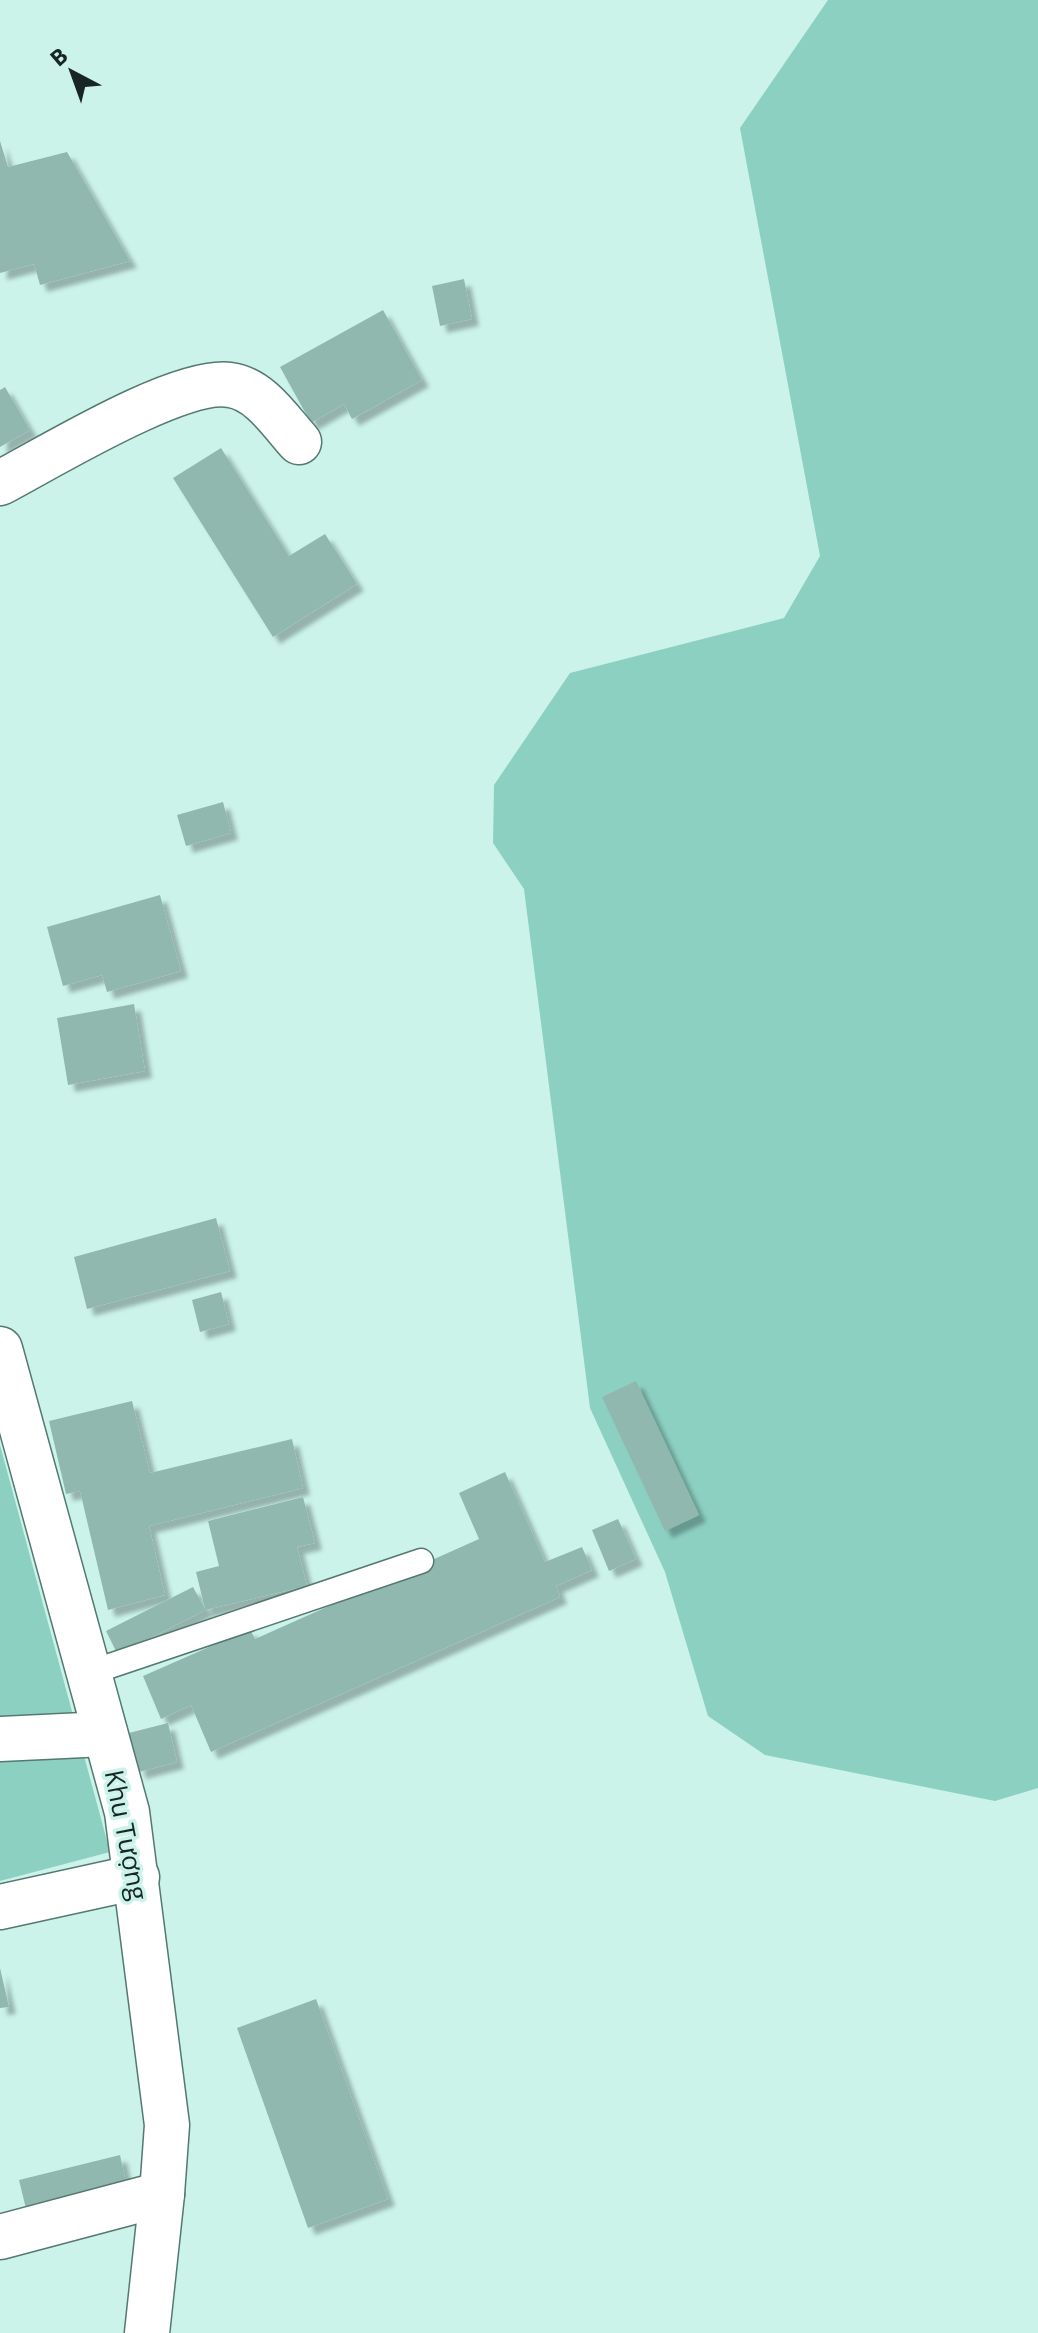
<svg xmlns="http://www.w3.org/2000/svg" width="1038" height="2333" font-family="'Open Sans',sans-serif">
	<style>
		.green { fill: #8cd0c2 }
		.building { fill: #91b8af; filter: url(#shadow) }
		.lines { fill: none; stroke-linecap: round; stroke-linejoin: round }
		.service-casing { stroke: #547971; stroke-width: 27 }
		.minor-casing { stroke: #547971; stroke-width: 47 }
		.tertiary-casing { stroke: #547971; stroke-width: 47 }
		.service { stroke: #fff; stroke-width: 24 }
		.minor { stroke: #fff; stroke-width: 44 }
		.tertiary { stroke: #fff; stroke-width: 44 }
		.labels { text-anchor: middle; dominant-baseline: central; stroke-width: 7; stroke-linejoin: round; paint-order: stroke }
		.street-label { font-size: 26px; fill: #172623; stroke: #cbf3ea }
	</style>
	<defs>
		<filter id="shadow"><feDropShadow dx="7" dy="7" stdDeviation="2" flood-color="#0004"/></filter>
	</defs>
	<rect width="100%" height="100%" fill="#cbf3ea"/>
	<path class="green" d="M828,0H1038V1788L995,1801L765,1755L708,1716L665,1572L590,1408L524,889L493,843L494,785L570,673L784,618L820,556L740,128Z
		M0,1445L110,1852L0,1881Z"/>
	<path class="building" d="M0,141L8,167L67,152L130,261L40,285L34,264L0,273Z
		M464,279L472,319L440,326L432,286Z
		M383,310L422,380L352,419L344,404L311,423L280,367Z
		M5,387L30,430L0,447V390Z
		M221,448L289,556L325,534L357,584L273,637L173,478Z
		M223,802L231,833L186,846L177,815Z
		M160,895L181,971L107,992L102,975L63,986L47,927Z
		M134,1004L145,1071L68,1085L57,1018Z
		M216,1218L230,1271L87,1309L74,1257Z
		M221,1292L229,1324L200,1332L192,1300Z
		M636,1381L699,1515L665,1531L602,1397Z
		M132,1401L150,1473L292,1439L303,1488L149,1526L165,1595L108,1610L80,1491L66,1494L49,1421Z
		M505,1472L545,1562L582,1547L592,1570L556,1586L560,1597L211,1752L191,1705L161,1719L143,1676L250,1629L255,1639L479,1539L459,1493Z
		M303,1497L315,1543L297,1547L307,1586L205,1610L118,1655L106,1631L193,1587L205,1609L196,1572L219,1566L208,1521Z
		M618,1519L636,1559L609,1571L592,1530Z
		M168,1723L177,1762L139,1772L129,1733Z
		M0,1968L9,2007L0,2008Z
		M316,1999L388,2199L308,2228L237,2028Z
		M120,2155L129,2197L29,2221L19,2180Z"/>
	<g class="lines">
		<defs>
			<path id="service" d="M89,1673L421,1561"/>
			<path id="minor" d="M0,483C48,458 180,377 230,385C260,389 280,421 299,442
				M0,1739L105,1734
				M0,1907L137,1877
				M0,2237L162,2194"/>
			<path id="tertiary" d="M0,1349L127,1812L167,2125L162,2194L147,2333"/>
		</defs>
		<use href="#service" class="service-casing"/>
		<use href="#minor" class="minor-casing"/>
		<use href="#tertiary" class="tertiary-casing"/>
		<use href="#service" class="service"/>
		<use href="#minor" class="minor"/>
		<use href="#tertiary" class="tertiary"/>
	</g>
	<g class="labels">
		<g class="street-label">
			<text transform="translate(127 1835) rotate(79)">Khu Tượng</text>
		</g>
	</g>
	<g transform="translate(72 72) rotate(319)" stroke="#cbf3ea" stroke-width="6" paint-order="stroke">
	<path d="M0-6L14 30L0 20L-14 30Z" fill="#172623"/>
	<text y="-12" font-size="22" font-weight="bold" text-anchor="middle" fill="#172623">B</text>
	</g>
</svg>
